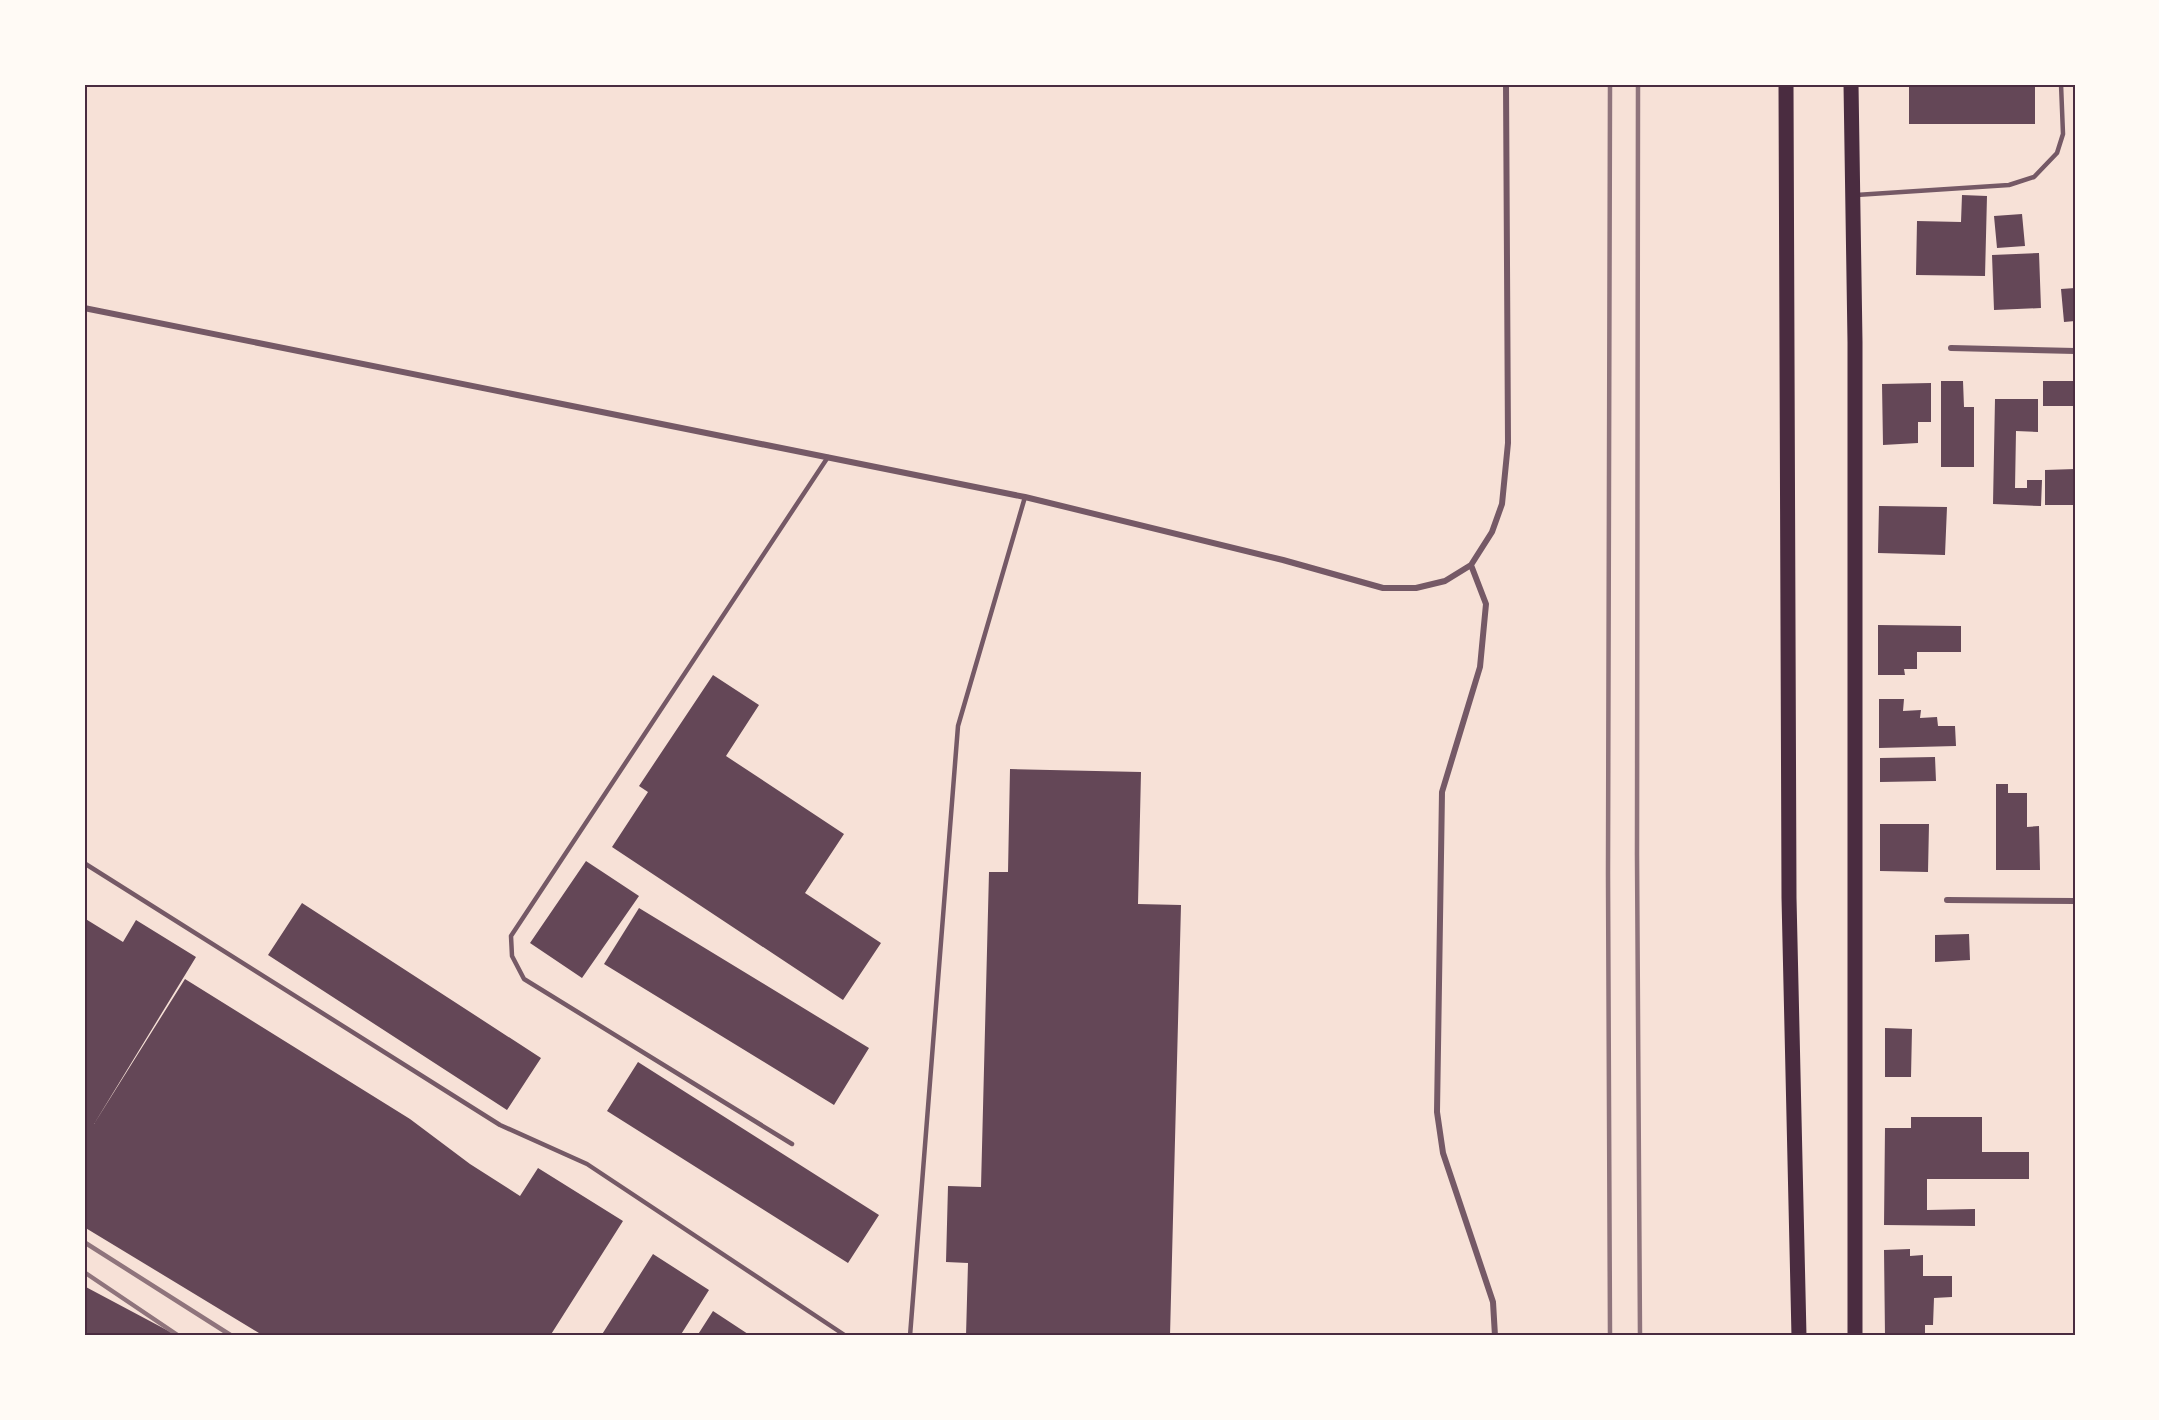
<svg xmlns="http://www.w3.org/2000/svg" width="2159" height="1420" font-family="'Nunito Sans',sans-serif">
	<style>
		.building { fill: #644757 }
		.lines { fill: none; stroke-linecap: round; stroke-linejoin: round }
		.service { stroke: #755966; stroke-width: 4.5 }
		.minor { stroke: #755966; stroke-width: 6 }
		.primary { stroke: #4a2c40; stroke-width: 15 }
		.rail { stroke: #8f747c; stroke-width: 4.5 }
		.neatline { fill: none; stroke: #4a2c40; stroke-width: 2 }
	</style>
	<rect width="100%" height="100%" fill="#f7e1d7"/>
	<path class="building" d="M1909,84H2035V124H1909Z
		M1962,195L1987,196L1985,276L1916,275L1917,221L1961,222Z
		M2022,214L2025,246L1997,248L1994,216Z
		M2039,253L2041,308L1994,310L1992,255Z
		M2075,288V321L2064,322L2061,289Z
		M1941,381H1963L1964,407H1974V467H1941Z
		M2043,381H2075V406H2043Z
		M1931,383V422H1918V443L1883,445L1882,384Z
		M1995,399H2038V432L2016,431L2015,488H2027V480H2042L2041,506L1993,504Z
		M2075,469V505H2045V470Z
		M1879,506L1947,507L1945,555L1878,553Z
		M1878,625L1961,626V652H1917V669H1904L1905,675H1878Z
		M713,675L759,705L726,756L844,834L805,893L881,943L843,1000L612,847L648,792L639,786Z
		M1879,699H1904L1903,711L1921,710L1920,718L1937,717L1938,726H1955L1956,746L1879,748Z
		M1935,757L1936,781L1880,782V758Z
		M1010,769L1141,772L1138,904L1181,905L1170,1336H966L968,1263L946,1262L948,1186L981,1187L989,872H1008Z
		M1996,784H2008V793H2027V827L2039,826L2040,870H1996Z
		M1880,824H1929L1928,872L1880,871Z
		M586,861L639,896L582,978L530,943Z
		M302,903L541,1058L507,1110L268,955Z
		M639,908L869,1048L834,1105L604,964Z
		M84,918L123,942L136,920L196,957L94,1124L185,979L410,1119L470,1164L520,1196L538,1168L623,1221L550,1336H264L84,1227Z
		M1969,934L1970,960L1935,962V935Z
		M1885,1028L1912,1029L1911,1077H1885Z
		M638,1062L879,1215L848,1263L607,1111Z
		M1911,1117H1982V1152H2029V1179H1927V1210L1975,1209V1226L1884,1225L1885,1128H1911Z
		M1910,1249V1256L1923,1255V1276H1952V1297L1934,1298L1933,1325H1925V1336H1885L1884,1250Z
		M653,1254L709,1290L680,1336H601Z
		M84,1286L178,1336H84Z
		M713,1311L751,1336H697Z"/>
	<g class="lines">
		<path class="service" d="M1856,195L2009,185L2034,177L2057,153L2063,134L2061,84
			M84,863L500,1125L587,1164L846,1336
			M792,1144L524,979L512,956L511,936L828,457
			M910,1336L958,726L1025,497"/>
		<path class="minor" d="M84,308L1025,497L1283,560L1383,588H1416L1445,581L1471,565L1492,532L1502,504L1508,443L1506,84
			M1951,348L2075,351
			M1471,565L1486,604L1480,667L1442,792L1437,1112L1443,1153L1493,1302L1495,1336
			M1947,900L2075,901"/>
		<path class="primary" d="M1786,84L1789,898L1799,1336
			M1851,84L1855,342V1336"/>
		<path class="rail" d="M1638,84L1637,855L1640,1336
			M84,1242L232,1336
			M84,1272L179,1336
			M1610,1336L1608,873L1610,84"/>
	</g>
	<rect width="2159" height="1420" fill="none" stroke="#fffaf5" stroke-width="171"/>
	<rect x="86" y="86" width="1988" height="1248" class="neatline"/>
</svg>
